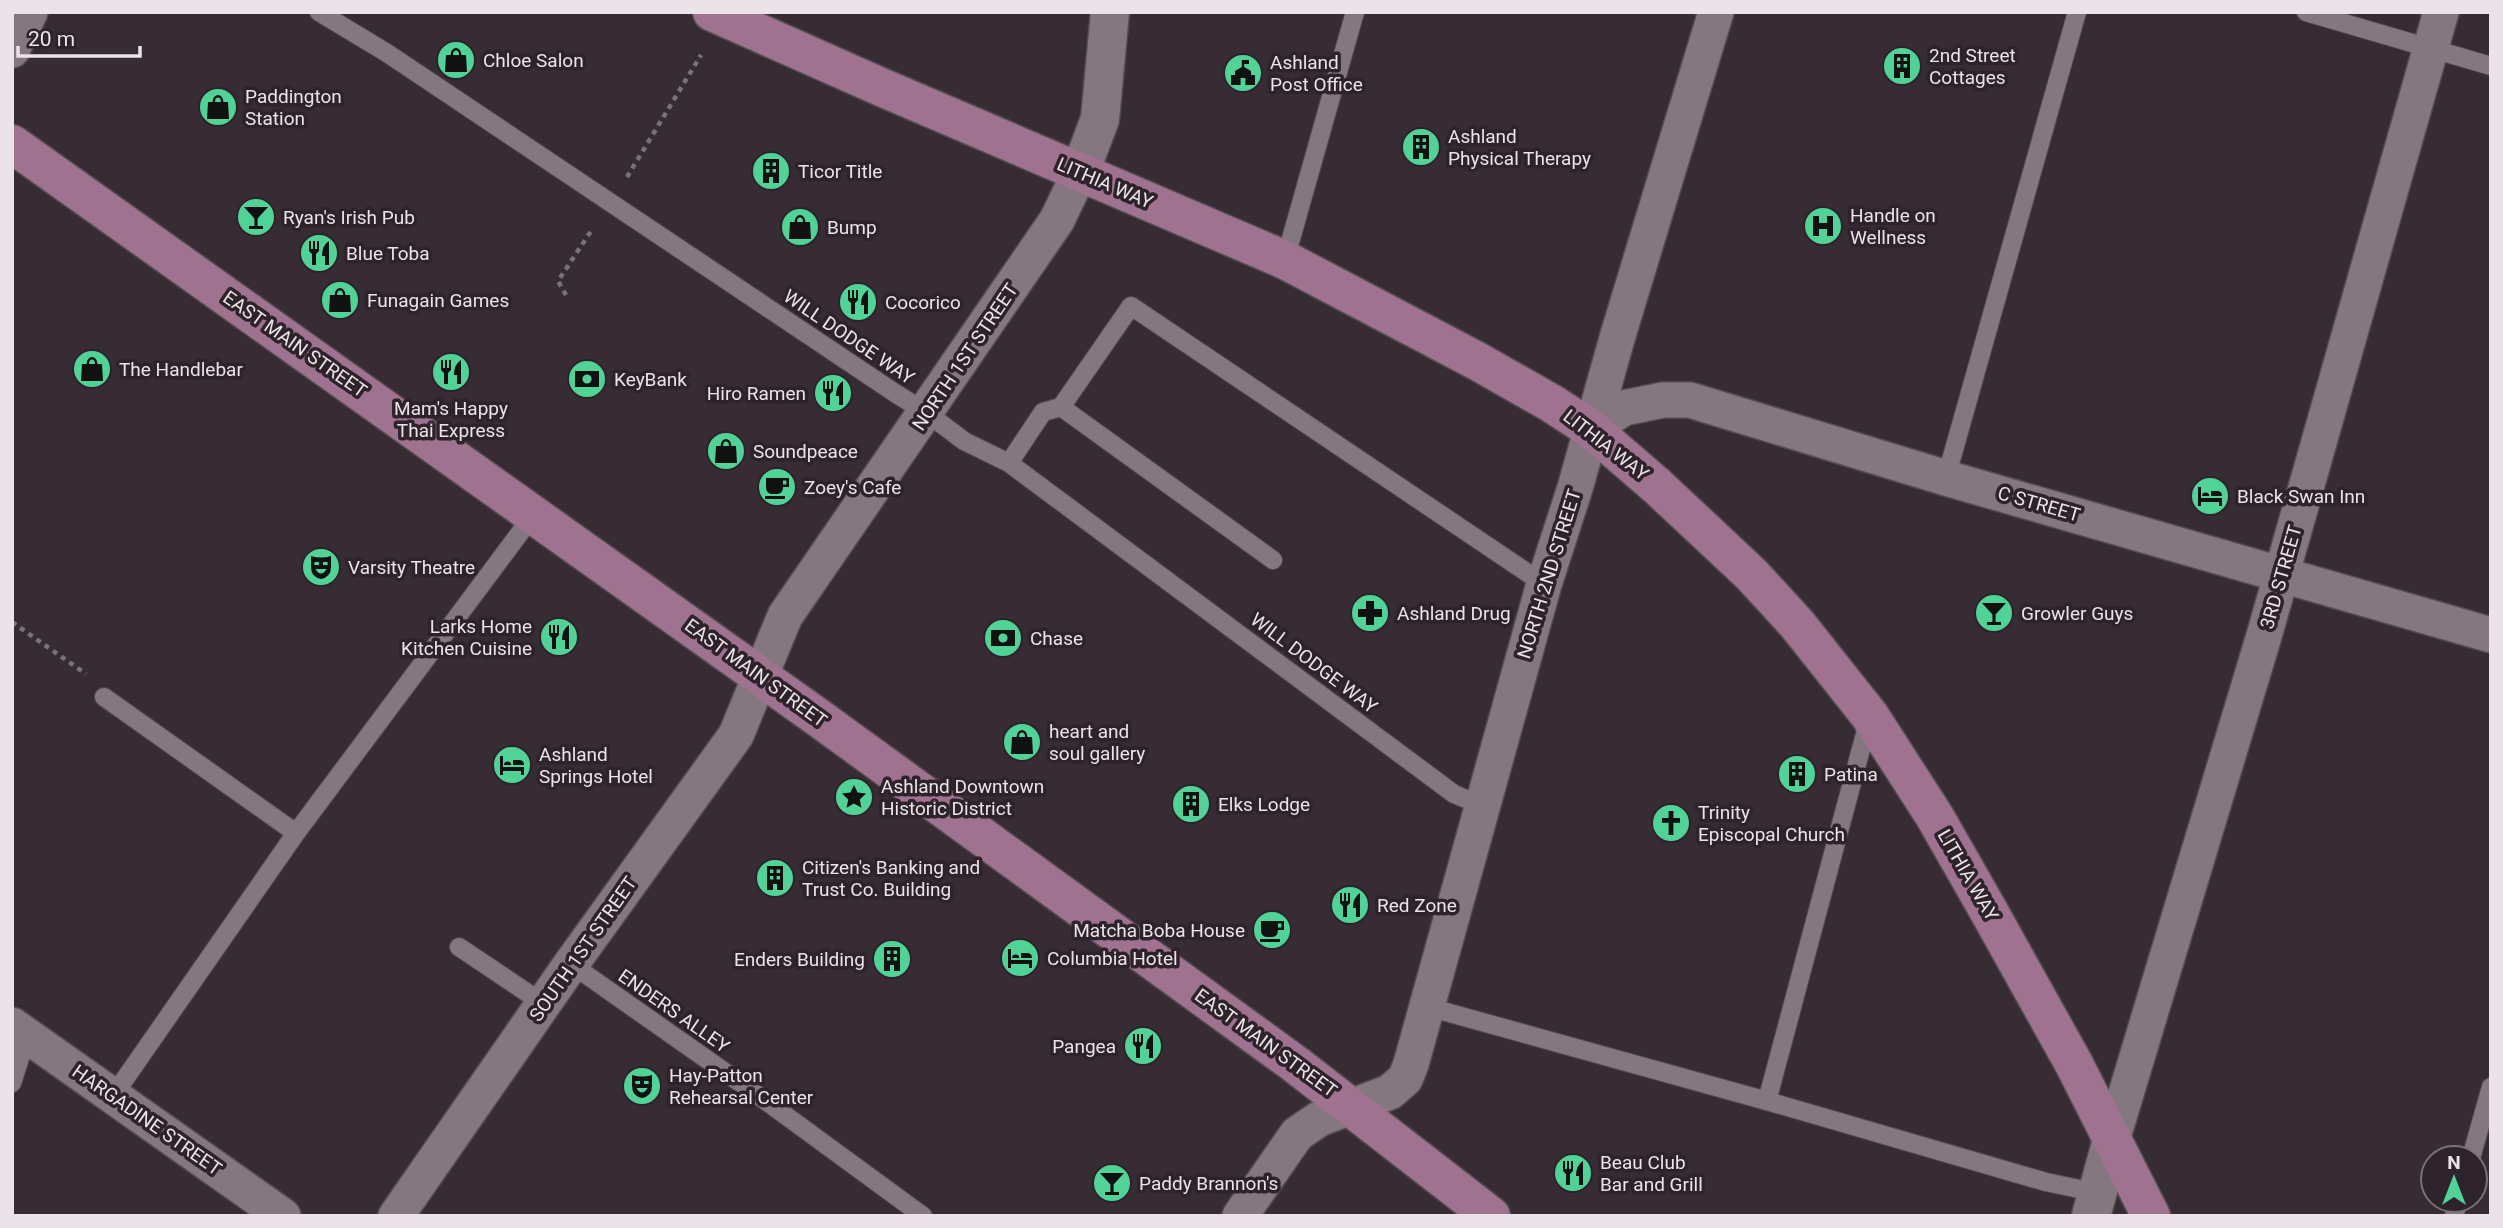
<svg xmlns="http://www.w3.org/2000/svg" width="2503" height="1228" font-family="Roboto,sans-serif">
	<style>
		.lines { fill: none; stroke-linecap: round; stroke-linejoin: round }
		.service-casing { stroke: #544b50; stroke-width: 20 }
		.minor-casing { stroke: #544b50; stroke-width: 38 }
		.tertiary-casing { stroke: #544b50; stroke-width: 41 }
		.primary-casing { stroke: #544b50; stroke-width: 41 }
		.path { stroke: #7b7178; stroke-width: 4.5; stroke-dasharray: 5 5; stroke-linecap: butt }
		.service { stroke: #84777f; stroke-width: 18 }
		.minor { stroke: #84777f; stroke-width: 35 }
		.tertiary { stroke: #84777f; stroke-width: 38 }
		.primary { stroke: #9f728f; stroke-width: 38 }
		.labels { text-anchor: middle; dominant-baseline: central; stroke-width: 7; stroke-linejoin: round; paint-order: stroke }
		.poi-label { font-size: 19px; fill: #ebe3e8; stroke: #2e232a; text-anchor: start }
		.street-label { font-size: 19px; fill: #ebe3e8; stroke: #2e232a }
	</style>
	<rect width="100%" height="100%" fill="#382c34"/>
	<g class="lines">
		<defs>
			<path id="service" d="M319,12L387,53L895,393L927,413L964,441L1009,463L1454,794L1483,806
				M2306,12L2491,66
				M1285,260L1355,12
				M1009,463L1043,412L1061,407
				M1946,478L2077,12
				M1273,560L1061,407L1131,306L1544,584
				M104,697L296,833
				M459,947L544,1004
				M571,964L759,1096L923,1216
				M1428,1007L1767,1101L2046,1182L2098,1193
				M12,1083L27,1036
				M113,1096L296,833L534,514
				M1767,1101L1869,719
				M2471,1158L2491,1087
				M2454,1216L2459,1200"/>
			<path id="minor" d="M12,50L30,12
				M1591,429L1624,408L1663,400H1690L1946,478L2491,635
				M12,1025L283,1216
				M2112,1140L2264,636L2441,12
				M396,1216L571,964L736,735L785,616L1057,220L1080,172
				M1240,1216L1297,1134L1319,1119L1390,1092L1405,1079L1411,1064L1544,584L1575,488L1618,335L1716,12"/>
			<path id="tertiary" d="M1080,172L1100,119L1110,12
				M2091,1216L2112,1140"/>
			<path id="primary" d="M712,12L881,87L1285,260L1477,361L1551,403L1591,429L1657,486L1751,574L1797,624L1870,716L1935,817L1987,908L2074,1064L2151,1216
				M12,144L816,716L1295,1064L1491,1216"/>
		</defs>
		<use href="#service" class="service-casing"/>
		<use href="#minor" class="minor-casing"/>
		<use href="#tertiary" class="tertiary-casing"/>
		<use href="#primary" class="primary-casing"/>
		<path class="path" d="M627,177L701,55
			M566,295L558,281L593,228
			M12,622L86,674"/>
		<use href="#service" class="service"/>
		<use href="#minor" class="minor"/>
		<use href="#tertiary" class="tertiary"/>
		<use href="#primary" class="primary"/>
	</g>
	<defs>
		<symbol id="shop-disc" viewBox="-11 -11 22 22"><circle r="9.5" fill="#51d398" stroke="#2e232a"/><path d="M-5-2.5h2.3a2.7 3.5 0 0 1 5.4 0H5L5.5 6h-11ZM-1.5-2.5h3a1.5 2.3 0 0 0-3 0Z" fill="#111"/></symbol>
		<symbol id="building-disc" viewBox="-11 -11 22 22"><circle r="9.5" fill="#51d398" stroke="#2e232a"/><path d="M-4-6H4V6H1V3H-1V6H-4ZM-2.5-4.3h1.7v1.8h-1.7ZM.8-4.3h1.7v1.8H.8ZM-2.5-1h1.7V.8h-1.7ZM.8-1h1.7V.8H.8Z" fill="#111"/></symbol>
		<symbol id="civic-disc" viewBox="-11 -11 22 22"><circle r="9.5" fill="#51d398" stroke="#2e232a"/><path d="M-.6-6.5H3V-4.5H.6V-3L4-1V1h2V6H-6V1h2V-1L-.6-3ZM-1.2 2.5V6h2.4V2.5Z" fill="#111"/></symbol>
		<symbol id="bar-disc" viewBox="-11 -11 22 22"><circle r="9.5" fill="#51d398" stroke="#2e232a"/><path d="M-6-5H6L.8 .8V4.5H3.5V6h-7V4.5H-.8V.8Z" fill="#111"/></symbol>
		<symbol id="hospital-disc" viewBox="-11 -11 22 22"><circle r="9.5" fill="#51d398" stroke="#2e232a"/><path d="M-5-5h3v3.5h4V-5h3V5h-3V1.5h-4V5h-3Z" fill="#111"/></symbol>
		<symbol id="restaurant-disc" viewBox="-11 -11 22 22"><circle r="9.5" fill="#51d398" stroke="#2e232a"/><path d="M-5-6h1v4h1v-4h1v4h1v-4h1v5L-1.5 .5V6h-2V.5L-5-1ZM5-6V6H3V1.5H1.5Q1.5-4 5-6Z" fill="#111"/></symbol>
		<symbol id="bank-disc" viewBox="-11 -11 22 22"><circle r="9.5" fill="#51d398" stroke="#2e232a"/><path d="M-6-4H6V4H-6ZM0-2.3a2.3 2.3 0 1 0 0 4.6a2.3 2.3 0 1 0 0-4.6Z" fill="#111"/></symbol>
		<symbol id="cafe-disc" viewBox="-11 -11 22 22"><circle r="9.5" fill="#51d398" stroke="#2e232a"/><path d="M-5.5-4.5H6V0H3Q3 3.5 0 3.5H-2.5Q-5.5 3.5-5.5 0ZM3-3.2v2h1.7v-2ZM-6 4.5H4V6H-6Z" fill="#111"/></symbol>
		<symbol id="hotel-disc" viewBox="-11 -11 22 22"><circle r="9.5" fill="#51d398" stroke="#2e232a"/><path d="M-6-4.5h1.5V1H6V5H4.5V3h-9V5H-6ZM-4 0a1.8 1.8 0 1 1 3.6 0ZM.5 0V-2.5h3Q6-2.5 6 0Z" fill="#111"/></symbol>
		<symbol id="theatre-disc" viewBox="-11 -11 22 22"><circle r="9.5" fill="#51d398" stroke="#2e232a"/><path d="M-5-5.5Q0-4 5-5.5V0Q5 5 0 6Q-5 5-5 0ZM-3.3-2.5H-1v1.5H-3.3ZM1-2.5H3.3v1.5H1ZM-2.8 1Q0 5.5 2.8 1Z" fill="#111"/></symbol>
		<symbol id="pharmacy-disc" viewBox="-11 -11 22 22"><circle r="9.5" fill="#51d398" stroke="#2e232a"/><path d="M-2-6h4v4h4v4h-4v4h-4v-4h-4v-4h4Z" fill="#111"/></symbol>
		<symbol id="sight-disc" viewBox="-11 -11 22 22"><circle r="9.5" fill="#51d398" stroke="#2e232a"/><path d="M0-6L1.8-2.2L6-1.7L2.9 1.2L3.7 5.4L0 3.3L-3.7 5.4L-2.9 1.2L-6-1.7L-1.8-2.2Z" fill="#111"/></symbol>
		<symbol id="church-disc" viewBox="-11 -11 22 22"><circle r="9.5" fill="#51d398" stroke="#2e232a"/><path d="M-1.2-6h2.4v3.5h3.3v2.4h-3.3V6h-2.4V-.1h-3.3v-2.4h3.3Z" fill="#111"/></symbol>
	</defs>
	<g fill-rule="evenodd">
		<use href="#shop-disc" x="434" y="38" width="44" height="44"/>
		<use href="#building-disc" x="1880" y="44" width="44" height="44"/>
		<use href="#civic-disc" x="1221" y="51" width="44" height="44"/>
		<use href="#shop-disc" x="196" y="85" width="44" height="44"/>
		<use href="#building-disc" x="1399" y="125" width="44" height="44"/>
		<use href="#building-disc" x="749" y="149" width="44" height="44"/>
		<use href="#bar-disc" x="234" y="195" width="44" height="44"/>
		<use href="#hospital-disc" x="1801" y="204" width="44" height="44"/>
		<use href="#shop-disc" x="778" y="205" width="44" height="44"/>
		<use href="#restaurant-disc" x="297" y="231" width="44" height="44"/>
		<use href="#shop-disc" x="318" y="278" width="44" height="44"/>
		<use href="#restaurant-disc" x="836" y="280" width="44" height="44"/>
		<use href="#shop-disc" x="70" y="347" width="44" height="44"/>
		<use href="#restaurant-disc" x="429" y="350" width="44" height="44"/>
		<use href="#bank-disc" x="565" y="357" width="44" height="44"/>
		<use href="#restaurant-disc" x="811" y="371" width="44" height="44"/>
		<use href="#shop-disc" x="704" y="429" width="44" height="44"/>
		<use href="#cafe-disc" x="755" y="465" width="44" height="44"/>
		<use href="#hotel-disc" x="2188" y="474" width="44" height="44"/>
		<use href="#theatre-disc" x="299" y="545" width="44" height="44"/>
		<use href="#pharmacy-disc" x="1348" y="591" width="44" height="44"/>
		<use href="#bar-disc" x="1972" y="591" width="44" height="44"/>
		<use href="#restaurant-disc" x="537" y="615" width="44" height="44"/>
		<use href="#bank-disc" x="981" y="616" width="44" height="44"/>
		<use href="#shop-disc" x="1000" y="720" width="44" height="44"/>
		<use href="#hotel-disc" x="490" y="743" width="44" height="44"/>
		<use href="#building-disc" x="1775" y="752" width="44" height="44"/>
		<use href="#sight-disc" x="832" y="775" width="44" height="44"/>
		<use href="#building-disc" x="1169" y="782" width="44" height="44"/>
		<use href="#church-disc" x="1649" y="801" width="44" height="44"/>
		<use href="#building-disc" x="753" y="856" width="44" height="44"/>
		<use href="#restaurant-disc" x="1328" y="883" width="44" height="44"/>
		<use href="#cafe-disc" x="1250" y="908" width="44" height="44"/>
		<use href="#hotel-disc" x="998" y="936" width="44" height="44"/>
		<use href="#building-disc" x="870" y="937" width="44" height="44"/>
		<use href="#restaurant-disc" x="1121" y="1024" width="44" height="44"/>
		<use href="#theatre-disc" x="620" y="1064" width="44" height="44"/>
		<use href="#restaurant-disc" x="1551" y="1151" width="44" height="44"/>
		<use href="#bar-disc" x="1090" y="1161" width="44" height="44"/>
	</g>
	<g class="labels">
		<g class="poi-label">
			<text x="1929" y="55">2nd Street<tspan x="1929" dy="22">Cottages</tspan></text>
			<text x="483" y="60">Chloe Salon</text>
			<text x="1270" y="62">Ashland<tspan x="1270" dy="22">Post Office</tspan></text>
			<text x="245" y="96">Paddington<tspan x="245" dy="22">Station</tspan></text>
			<text x="1448" y="136">Ashland<tspan x="1448" dy="22">Physical Therapy</tspan></text>
			<text x="798" y="171">Ticor Title</text>
			<text x="1850" y="215">Handle on<tspan x="1850" dy="22">Wellness</tspan></text>
			<text x="283" y="217">Ryan's Irish Pub</text>
			<text x="827" y="227">Bump</text>
			<text x="346" y="253">Blue Toba</text>
			<text x="367" y="300">Funagain Games</text>
			<text x="885" y="302">Cocorico</text>
			<text x="119" y="369">The Handlebar</text>
			<text x="614" y="379">KeyBank</text>
			<text x="806" y="393" text-anchor="end">Hiro Ramen</text>
			<text x="451" y="408" text-anchor="middle">Mam's Happy<tspan x="451" dy="22">Thai Express</tspan></text>
			<text x="753" y="451">Soundpeace</text>
			<text x="804" y="487">Zoey's Cafe</text>
			<text x="2237" y="496">Black Swan Inn</text>
			<text x="348" y="567">Varsity Theatre</text>
			<text x="1397" y="613">Ashland Drug</text>
			<text x="2021" y="613">Growler Guys</text>
			<text x="532" y="626" text-anchor="end">Larks Home<tspan x="532" dy="22">Kitchen Cuisine</tspan></text>
			<text x="1030" y="638">Chase</text>
			<text x="1049" y="731">heart and<tspan x="1049" dy="22">soul gallery</tspan></text>
			<text x="539" y="754">Ashland<tspan x="539" dy="22">Springs Hotel</tspan></text>
			<text x="1824" y="774">Patina</text>
			<text x="881" y="786">Ashland Downtown<tspan x="881" dy="22">Historic District</tspan></text>
			<text x="1218" y="804">Elks Lodge</text>
			<text x="1698" y="812">Trinity<tspan x="1698" dy="22">Episcopal Church</tspan></text>
			<text x="802" y="867">Citizen's Banking and<tspan x="802" dy="22">Trust Co. Building</tspan></text>
			<text x="1377" y="905">Red Zone</text>
			<text x="1245" y="930" text-anchor="end">Matcha Boba House</text>
			<text x="1047" y="958">Columbia Hotel</text>
			<text x="865" y="959" text-anchor="end">Enders Building</text>
			<text x="1116" y="1046" text-anchor="end">Pangea</text>
			<text x="669" y="1075">Hay-Patton<tspan x="669" dy="22">Rehearsal Center</tspan></text>
			<text x="1600" y="1162">Beau Club<tspan x="1600" dy="22">Bar and Grill</tspan></text>
			<text x="1139" y="1183">Paddy Brannon's</text>
		</g>
		<g class="street-label">
			<text transform="translate(1105 183) rotate(23)">LITHIA WAY</text>
			<text transform="translate(849 337) rotate(34)">WILL DODGE WAY</text>
			<text transform="translate(295 344) rotate(35)">EAST MAIN STREET</text>
			<text transform="translate(965 357) rotate(-56)">NORTH 1ST STREET</text>
			<text transform="translate(1606 445) rotate(38)">LITHIA WAY</text>
			<text transform="translate(2039 504) rotate(16)">C STREET</text>
			<text transform="translate(1549 574) rotate(-73)">NORTH 2ND STREET</text>
			<text transform="translate(2281 577) rotate(-74)">3RD STREET</text>
			<text transform="translate(1314 663) rotate(37)">WILL DODGE WAY</text>
			<text transform="translate(756 673) rotate(36)">EAST MAIN STREET</text>
			<text transform="translate(1968 875) rotate(60)">LITHIA WAY</text>
			<text transform="translate(583 949) rotate(-55)">SOUTH 1ST STREET</text>
			<text transform="translate(674 1011) rotate(35)">ENDERS ALLEY</text>
			<text transform="translate(1266 1043) rotate(36)">EAST MAIN STREET</text>
			<text transform="translate(147 1120) rotate(35)">HARGADINE STREET</text>
		</g>
	</g>
	<rect width="2503" height="1228" fill="none" stroke="#ebe3e8" stroke-width="28"/>
	<g transform="translate(2454 1179)"><circle r="33" fill="#2e232a" stroke="#7a7076" stroke-width="2"/>
	<path d="M0-5L12 26L0 18L-12 26Z" fill="#51d398"/>
	<text y="-10" font-size="19" font-weight="bold" text-anchor="middle" fill="#ebe3e8">N</text>
	</g>
	<path d="M18 46v10h122v-10" fill="none" stroke="#ebe3e8" stroke-width="3.5"/>
	<text x="28" y="46" font-size="21" fill="#ebe3e8" stroke="#2e232a" stroke-width="5" paint-order="stroke">20 m</text>
</svg>
